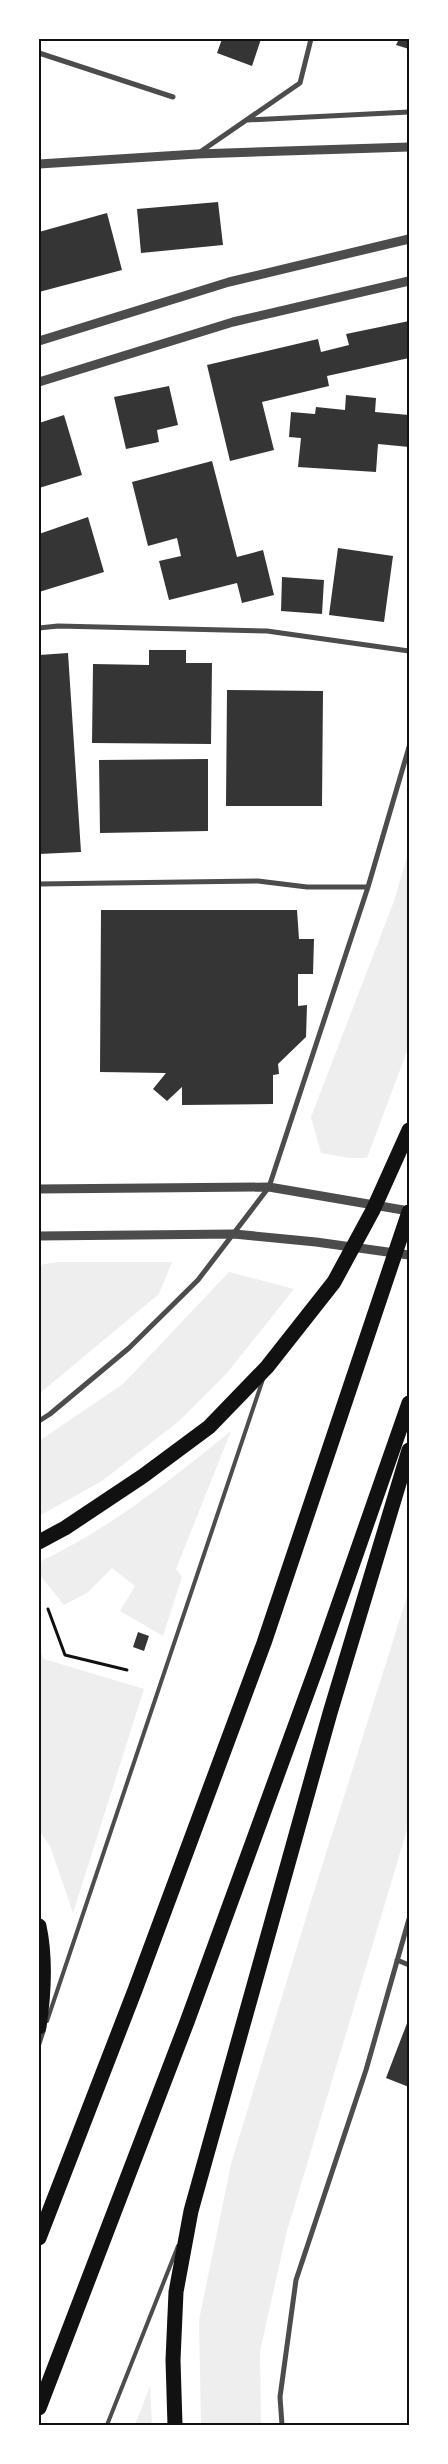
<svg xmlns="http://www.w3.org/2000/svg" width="448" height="2464" font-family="Rubik,sans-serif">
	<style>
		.green { fill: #eee }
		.building { fill: #353535 }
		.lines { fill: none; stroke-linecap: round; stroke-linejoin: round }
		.path { stroke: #111; stroke-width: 3 }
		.service { stroke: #4c4c4c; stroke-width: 4 }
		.minor { stroke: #4c4c4c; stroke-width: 5 }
		.tertiary { stroke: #4c4c4c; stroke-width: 9 }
		.motorway { stroke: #111; stroke-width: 15 }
		.neatline { fill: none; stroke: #111; stroke-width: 2 }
	</style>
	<rect width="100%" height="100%" fill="#fff"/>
	<path class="green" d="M409,850V1046L367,1158H349L321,1153L311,1117L394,901Z
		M57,1262H172L159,1294L39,1394V1265Z
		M229,1272L294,1289L227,1373L179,1421L102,1481L39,1516V1441L123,1384Z
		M231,1431L176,1569L182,1577L163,1636L120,1611L135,1586L112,1568L87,1593L64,1605L39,1574V1562C110,1529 170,1480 231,1431Z
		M409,1590V1823L287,2231L260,2351L261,2425H201L199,2320L231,2164L312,1898Z
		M39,1648L44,1659L144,1689L73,1913L50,1846L39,1831Z
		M150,2386L152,2425H135Z"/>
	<path class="building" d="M222,39H261L252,66L217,53Z
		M399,39H409V49L396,45Z
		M218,202L223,245L141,253L137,209Z
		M107,213L122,270L39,292V232Z
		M409,321V358L327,376L329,386L262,402L274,450L230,461L207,365L318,339L321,352L349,345L346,334Z
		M169,386L178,425L157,430L159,442L126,449L114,397Z
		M346,395L376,398L375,412L409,415V447L378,444L376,472L298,467L301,438L289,437L291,412L315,414L316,407L345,410Z
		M64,415L82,475L39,488V423Z
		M212,461L237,557L263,550L274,595L242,603L237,583L169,600L159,561L181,556L177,538L148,546L132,482Z
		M88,517L104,572L39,592V534Z
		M338,548L393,556L384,622L329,615Z
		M282,577L324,580L322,614L281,611Z
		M149,650H186V663H212L211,744L92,743L93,664L149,665Z
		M68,653L81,852L39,854V655Z
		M227,690L323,691L322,806H226Z
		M208,759V831L100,833L99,760Z
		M101,910H297L299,939H314L313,974H298V1006L307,1005L306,1037L278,1064L279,1074L273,1075V1104L182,1105V1087L167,1101L153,1089L166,1073L100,1072Z
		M138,1632L149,1636L144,1651L133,1647Z
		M409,2018V2087L386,2078Z"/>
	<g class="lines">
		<path class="path" d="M48,1609L65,1655L127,1670"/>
		<path class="service" d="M47,2021L263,1379
			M39,2045L44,2030
			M107,2425L178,2246"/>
		<path class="minor" d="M39,53L173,97
			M247,120L409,112
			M200,152L300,83L311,39
			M39,628L58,626L267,631L409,651
			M39,884L258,881L307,887H368
			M39,1421L50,1414L129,1348L198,1280L269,1187L368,887L409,747
			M397,1960L409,1965
			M282,2425L280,2397L296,2280L366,2070L409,1919"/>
		<path class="tertiary" d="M39,164L197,154L409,147
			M39,341L229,282L409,239
			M39,382L233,322L409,281
			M39,1189L269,1187L409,1211
			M39,1236L234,1234L316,1242L409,1255"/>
		<path class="motorway" d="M39,1542L65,1528L143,1476L209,1427L267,1367L334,1282L373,1210L409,1130
			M39,1926C46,1959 44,1993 39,2027
			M39,2238L135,1990L264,1643L409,1212
			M39,2408L187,2022L317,1666L409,1403
			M175,2425L173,2360L176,2292L191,2211L330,1713L409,1450"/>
	</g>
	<rect width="448" height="2464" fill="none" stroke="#ffffff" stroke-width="80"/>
	<rect x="40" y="40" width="368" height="2384" class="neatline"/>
</svg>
